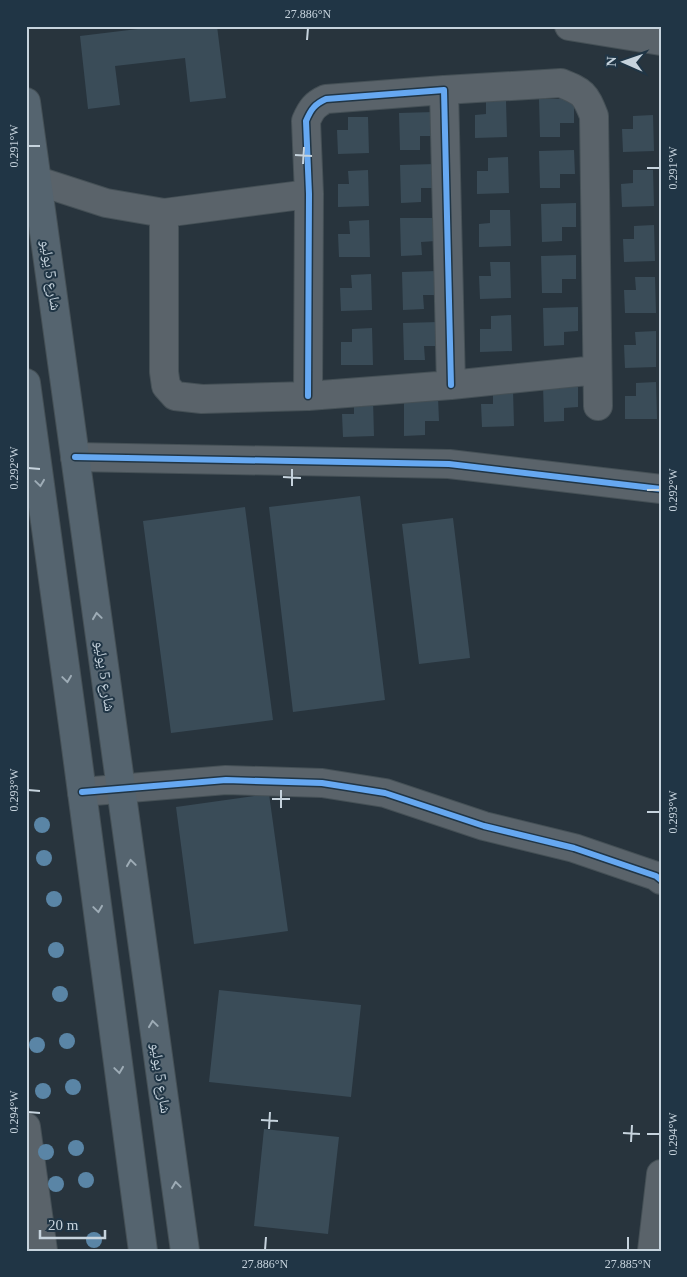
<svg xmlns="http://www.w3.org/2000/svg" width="687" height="1277" font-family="'Times New Roman','Noto Naskh Arabic',serif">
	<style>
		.building { fill: #3a4c58 }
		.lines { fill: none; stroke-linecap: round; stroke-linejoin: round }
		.minor-casing { stroke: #455056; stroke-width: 30 }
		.major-casing { stroke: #455056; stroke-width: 30 }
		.minor { stroke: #5a636a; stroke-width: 28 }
		.major { stroke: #55646f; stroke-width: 28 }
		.cycleway-casing { stroke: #203545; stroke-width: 9 }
		.cycleway { stroke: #66a8f1; stroke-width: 6 }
		.tree { fill: #5a85a6 }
		.oneway { stroke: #9eacb6 }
		.ticks { fill: none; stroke: #c6d3dd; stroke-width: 2 }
		.labels { text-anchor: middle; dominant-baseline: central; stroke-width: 4; stroke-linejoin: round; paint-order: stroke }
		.street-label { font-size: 15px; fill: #c6d3dd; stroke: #203545 }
		.neatline { fill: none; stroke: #c6d3dd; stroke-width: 2 }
		.ticks-label { font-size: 12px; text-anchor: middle; fill: #c6d3dd }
	</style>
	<rect width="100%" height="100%" fill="#28343d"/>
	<path class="building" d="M162,26H217L226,98L190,102L185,58L115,66L120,105L88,109L80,36Z
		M539,99H574V123H560V137H540Z
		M486,101H506L507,137L475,138V115L486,114Z
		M434,112L435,136H420V150H400L399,113Z
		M653,115L654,151L623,152L622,129H633V116Z
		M348,117H368L369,153L338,154L337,130H348Z
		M574,150L575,174H560V188H540L539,151Z
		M508,157L509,193L477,194V171H488V158Z
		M435,164V188H421V202L401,203L400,165Z
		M368,170L369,206L338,207V184H349L348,171Z
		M633,170H653L654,206L622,207L621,184L633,183Z
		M576,203V227H562V241L542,242L541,204Z
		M490,210H510L511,246L479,247V224L490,223Z
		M400,218H435L436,241L421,242L422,255L401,256Z
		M369,220L370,257H339L338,234H350L349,221Z
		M654,225L655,261L624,262L623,239H634V226Z
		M576,255V279H562V293H542L541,256Z
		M490,262H510L511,298L480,299L479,276H491Z
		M437,271L438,295H423L424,309L403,310L402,272Z
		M371,274L372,310L341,311L340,288H352L351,275Z
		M635,277H655L656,313H625L624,290H636Z
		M578,307V331L564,332V345L544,346L543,308Z
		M511,315L512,351L480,352V329H491V316Z
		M438,322V346H424L425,360H404L403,323Z
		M372,328L373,365H341V342H352V329Z
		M656,331V367L625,368L624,345H636L635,332Z
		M656,382L657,419H625V396H636V383Z
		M578,383V407L564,408V421L544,422L543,384Z
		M493,390H513L514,426L482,427L481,404H493Z
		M438,397L439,421H425V435L404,436V398Z
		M373,400L374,436L343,437L342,414H354V401Z
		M360,496L385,700L293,712L269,507Z
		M245,507L273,720L171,733L143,521Z
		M453,518L470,658L419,664L402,524Z
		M269,794L288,931L194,944L176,807Z
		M219,990L361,1005L351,1097L209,1082Z
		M264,1129L339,1137L328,1234L254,1226Z"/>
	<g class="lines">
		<defs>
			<path id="minor" d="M569,26L661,41
				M444,90L561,83C583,92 585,93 594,116L598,406
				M26,182L38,181L106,203L164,213L309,194
				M164,213V372L166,386L175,396L202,399L308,396L451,385L597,370
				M308,396L309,194L306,121C311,109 315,104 326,99L444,90L451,385
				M75,457L449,464L661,489
				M82,792L226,780L322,783L385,793L484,826L574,848L656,876L661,880
				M26,1127L43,1251
				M652,1251L661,1174"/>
			<path id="major" d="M26,102L185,1251
				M26,383L74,732L143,1251"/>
		</defs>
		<use href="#minor" class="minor-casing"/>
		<use href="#major" class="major-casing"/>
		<use href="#minor" class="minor"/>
		<use href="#major" class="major"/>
		<defs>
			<path id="cycleway" d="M308,396L309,194L306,121C311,109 315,104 326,99L444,90L451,385
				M75,457L449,464L661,489
				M82,792L226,780L322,783L385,793L484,826L574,848L656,876L661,880"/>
		</defs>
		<use href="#cycleway" class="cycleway-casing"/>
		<use href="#cycleway" class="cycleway"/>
	</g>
	<g class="tree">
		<circle cx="42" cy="825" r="8"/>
		<circle cx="44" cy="858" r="8"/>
		<circle cx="54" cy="899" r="8"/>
		<circle cx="56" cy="950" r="8"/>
		<circle cx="60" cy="994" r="8"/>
		<circle cx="67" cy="1041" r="8"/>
		<circle cx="37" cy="1045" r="8"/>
		<circle cx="73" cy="1087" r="8"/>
		<circle cx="43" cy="1091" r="8"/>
		<circle cx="76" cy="1148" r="8"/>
		<circle cx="46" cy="1152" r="8"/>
		<circle cx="86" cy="1180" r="8"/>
		<circle cx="56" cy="1184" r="8"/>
		<circle cx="94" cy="1240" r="8"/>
	</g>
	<defs><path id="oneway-chevron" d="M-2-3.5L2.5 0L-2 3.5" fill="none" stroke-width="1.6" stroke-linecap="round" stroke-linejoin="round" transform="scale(1.25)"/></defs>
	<g class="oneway">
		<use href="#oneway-chevron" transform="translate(40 483) rotate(82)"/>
		<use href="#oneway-chevron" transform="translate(97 616) rotate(-98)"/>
		<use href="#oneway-chevron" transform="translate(67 679) rotate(82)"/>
		<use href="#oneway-chevron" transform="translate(131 863) rotate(-98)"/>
		<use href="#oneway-chevron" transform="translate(98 909) rotate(82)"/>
		<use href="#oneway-chevron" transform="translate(153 1024) rotate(-98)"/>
		<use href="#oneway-chevron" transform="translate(119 1070) rotate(82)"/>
		<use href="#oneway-chevron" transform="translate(176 1185) rotate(-98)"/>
	</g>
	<path class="ticks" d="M307,40L308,28M28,146H40M295,155L312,156M303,164L304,147M647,168H660M28,468L40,469M283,477L301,478M292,486V469M647,490H660M28,790L40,791M272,799H290M281,808V790M647,812H660M28,1112L40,1113M261,1120L278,1121M269,1129L270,1112M623,1133L640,1134M647,1134H660M631,1142L632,1125M265,1250L266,1237M628,1250V1237"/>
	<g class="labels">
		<g class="street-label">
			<text transform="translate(51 275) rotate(82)">شارع 5 يوليو</text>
			<text transform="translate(105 676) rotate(82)">شارع 5 يوليو</text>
			<text transform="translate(161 1078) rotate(82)">شارع 5 يوليو</text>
		</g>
	</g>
	<rect width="687" height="1277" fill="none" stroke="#203545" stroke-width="55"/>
	<g transform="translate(624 62) rotate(272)" stroke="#203545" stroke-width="4" paint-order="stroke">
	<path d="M0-4L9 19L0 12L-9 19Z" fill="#c6d3dd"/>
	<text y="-8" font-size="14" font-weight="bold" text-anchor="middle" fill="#c6d3dd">N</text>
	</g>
	<path d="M40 1230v8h65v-8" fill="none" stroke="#c6d3dd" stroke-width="2.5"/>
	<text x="48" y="1230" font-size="15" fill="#c6d3dd" stroke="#203545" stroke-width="4" paint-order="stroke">20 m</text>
	<rect x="28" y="28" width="632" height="1222" class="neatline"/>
	<g class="ticks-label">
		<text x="308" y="18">27.886°N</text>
		<text transform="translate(14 146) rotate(-90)" y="4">0.291°W</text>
		<text transform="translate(673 168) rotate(-90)" y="4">0.291°W</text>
		<text transform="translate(14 468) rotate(-90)" y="4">0.292°W</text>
		<text transform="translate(673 490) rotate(-90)" y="4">0.292°W</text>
		<text transform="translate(14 790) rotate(-90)" y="4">0.293°W</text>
		<text transform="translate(673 812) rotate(-90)" y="4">0.293°W</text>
		<text transform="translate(14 1112) rotate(-90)" y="4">0.294°W</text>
		<text transform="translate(673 1134) rotate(-90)" y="4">0.294°W</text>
		<text x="265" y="1268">27.886°N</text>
		<text x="628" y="1268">27.885°N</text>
	</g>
</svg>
